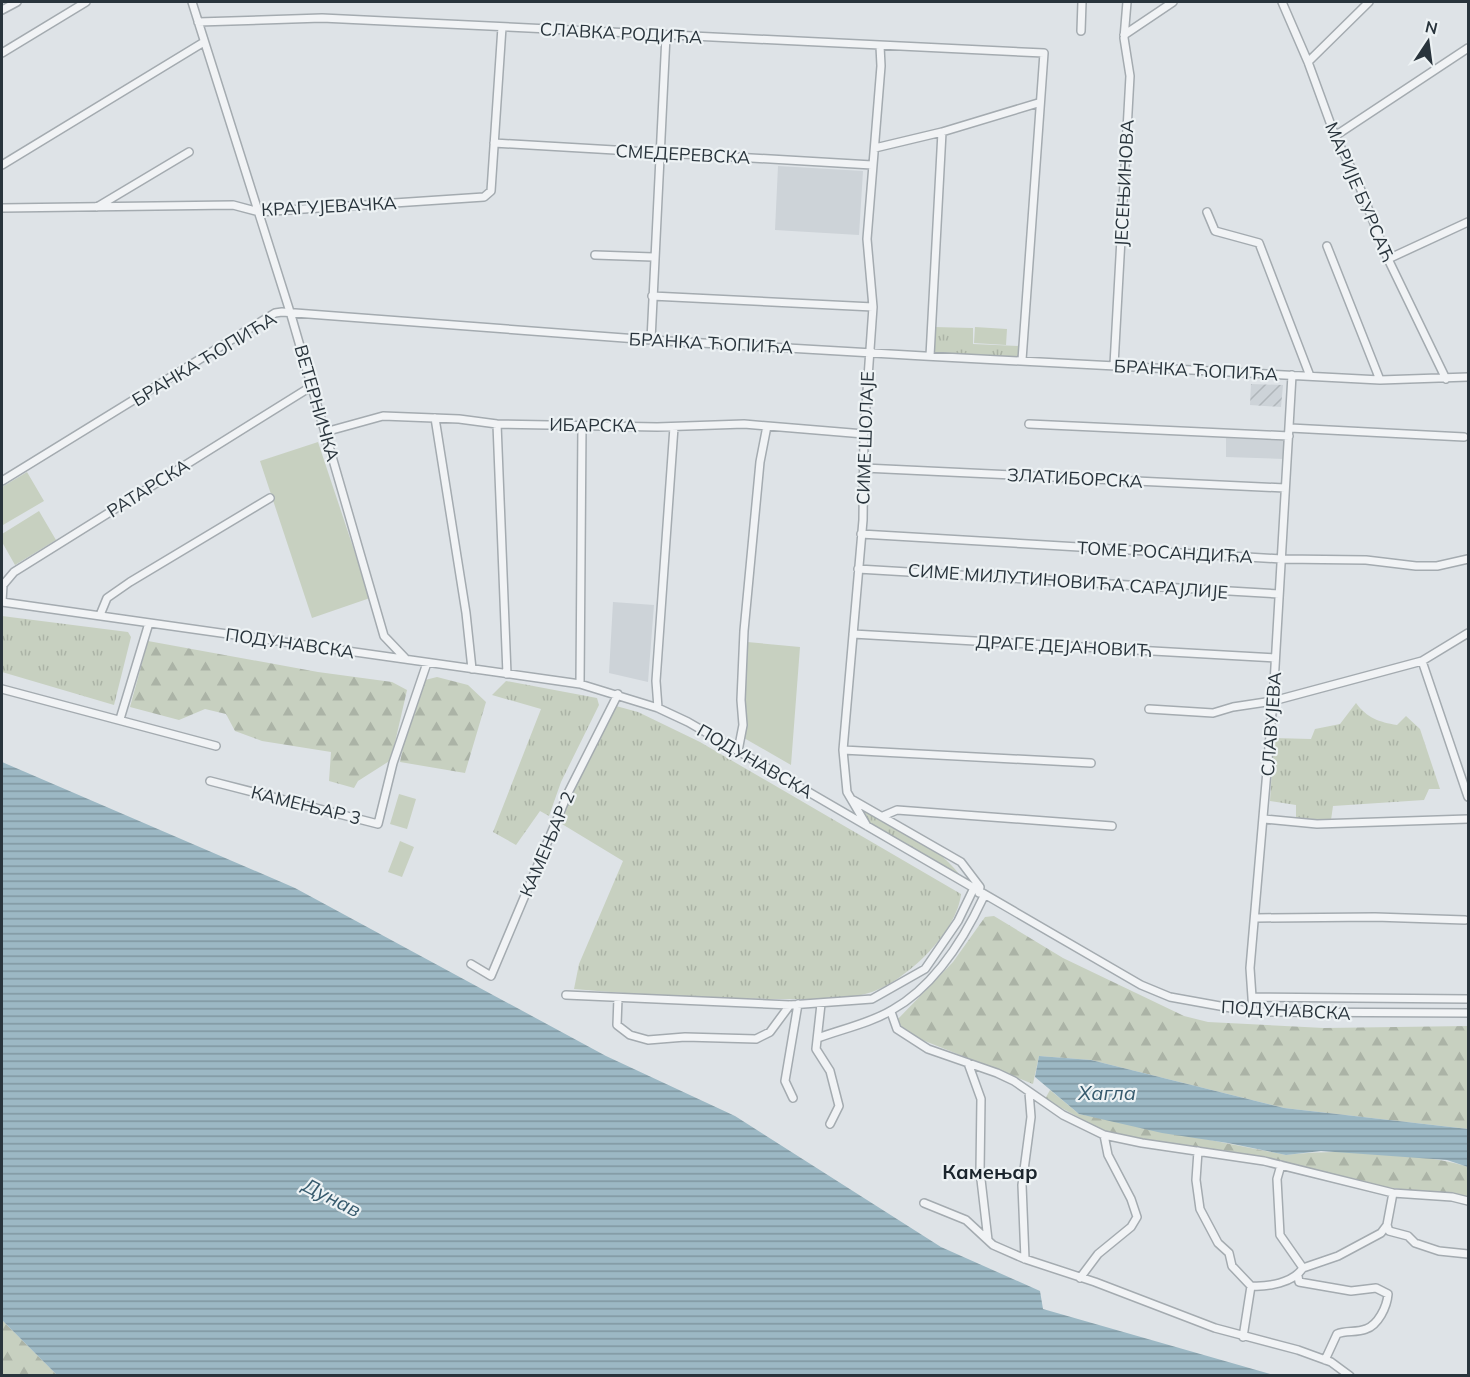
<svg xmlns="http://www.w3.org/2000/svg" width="1470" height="1377" font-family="Mulish,sans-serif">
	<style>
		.built { fill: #cdd3d8 }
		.industrial { fill: url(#industrial-furrows) }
		.grass { fill: url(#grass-tufts) }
		.forest { fill: url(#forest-firs) }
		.pitch { fill: #c7d0c0 }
		.water { fill: url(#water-rules) }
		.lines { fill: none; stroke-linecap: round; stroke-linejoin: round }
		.minor-casing { stroke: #a4abb0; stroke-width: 10 }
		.minor { stroke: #f1f3f5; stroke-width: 7 }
		.labels { text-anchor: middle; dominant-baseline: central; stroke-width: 4.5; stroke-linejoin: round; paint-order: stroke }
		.street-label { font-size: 18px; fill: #29343c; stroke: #edf2f4 }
		.water-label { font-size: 20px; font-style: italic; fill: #365a6d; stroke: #edf2f4 }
		.neighbourhood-label { font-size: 20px; font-weight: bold; fill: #1b252d; stroke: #edf2f4 }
	</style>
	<defs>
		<pattern id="industrial-furrows" width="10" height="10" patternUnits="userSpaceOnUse" patternTransform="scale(1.5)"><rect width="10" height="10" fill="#cdd3d8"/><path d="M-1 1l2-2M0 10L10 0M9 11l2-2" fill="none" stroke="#b0b6ba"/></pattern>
		<pattern id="grass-tufts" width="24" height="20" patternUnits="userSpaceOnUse" patternTransform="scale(1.5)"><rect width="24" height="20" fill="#c7d0c0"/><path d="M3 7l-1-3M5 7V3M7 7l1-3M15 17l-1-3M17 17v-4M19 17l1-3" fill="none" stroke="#abb3a6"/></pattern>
		<pattern id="forest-firs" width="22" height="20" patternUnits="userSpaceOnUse" patternTransform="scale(1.5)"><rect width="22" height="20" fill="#c7d0c0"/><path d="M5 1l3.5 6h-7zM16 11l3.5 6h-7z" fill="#abb3a6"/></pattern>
		<pattern id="water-rules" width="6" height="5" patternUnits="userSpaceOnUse" patternTransform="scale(1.5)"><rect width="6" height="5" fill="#9cb8c4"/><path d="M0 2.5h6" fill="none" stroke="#7f96a0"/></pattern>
	</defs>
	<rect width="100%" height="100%" fill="#dee3e7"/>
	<path class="built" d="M778,166L863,171L859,235L775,230Z
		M1226,438L1285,441L1284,459L1226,457Z
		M613,602L654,605L648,682L609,673Z"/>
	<path class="industrial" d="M1251,384L1283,385L1281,407L1250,405Z"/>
	<path class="grass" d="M934,327L973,328V344L1021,346L1020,357L933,353Z
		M2,616L128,632L131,637L114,705L2,672Z
		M506,681L597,698L599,705L561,782L549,816L540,811L516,845L493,832L541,709L492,695Z
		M1356,703C1367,718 1379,722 1397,725L1406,716L1420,729L1440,789H1429L1424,800L1333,806L1331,820L1296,818V805L1270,801L1274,738L1311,739L1315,729L1340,724Z
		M616,706L638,712L700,742L961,894C957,932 907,980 872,992C843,1002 806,999 776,999C709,998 641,995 574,989L579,964L623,861L557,821L599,732Z
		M857,805C894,826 941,845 965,882L865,821Z"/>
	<path class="forest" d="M148,641L318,672L392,682L407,690L391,760L358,781L354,788L329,781L331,752L262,741L235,731L226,714L205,709L179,720L130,707Z
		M437,677L468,685L486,702L465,773L400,762L417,682Z
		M994,916L1063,958L1184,1016L1208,1022L1324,1028L1468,1026V1129L1284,1108L1091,1060L1039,1056L1033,1084L907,1034L897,1020L953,962L985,917Z
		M1050,1090L1079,1114L1286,1155C1335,1149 1421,1152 1468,1167V1198L1379,1186L1262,1157L1134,1138L1102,1130L1045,1099Z
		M2,1320L57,1375H2Z"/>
	<path class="pitch" d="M975,327L1007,329L1006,345L974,343Z
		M318,442L370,598L312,618L260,461Z
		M27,472L44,501L3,525L2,487Z
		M39,511L56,540L15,565L2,542V534Z
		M747,642L800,647L791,765L744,738L747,724L744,700Z
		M399,794L416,799L407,829L390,824Z
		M400,841L414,847L402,877L388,872Z"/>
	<path class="water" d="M2,762L295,888L606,1056L735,1116L941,1247L1040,1291L1043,1309L1274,1375H57L2,1320Z
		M1039,1056L1091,1060L1284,1108L1468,1129V1167L1447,1160L1321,1151L1286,1155L1228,1143L1162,1133L1079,1114L1035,1077Z"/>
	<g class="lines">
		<defs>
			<path id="minor" d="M192,2L291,315L384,636L405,658
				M1282,2L1308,62L1335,136L1357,180L1388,259L1446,379
				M2,10L17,2
				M198,22L322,18L1044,53L1022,360
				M1081,31L1082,2
				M1124,35L1173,2
				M2,53L86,2
				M1308,62L1369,2
				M1335,136L1468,48
				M494,143L872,165
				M875,148L942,132L1038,103
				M2,165L204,42
				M97,207L189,152
				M2,208L233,205L259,212L484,197L491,191L502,27
				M1207,212L1215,231L1259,243L1310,376
				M1327,246L1380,380
				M595,255L653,257
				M1388,259L1468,222
				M652,296L873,307
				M651,340L666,36
				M930,356L942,132
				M1114,365L1130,76L1124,38L1127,2
				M435,418L466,613L472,669
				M497,424L507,674
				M1029,424L1289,436
				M1290,428L1464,437
				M325,432L383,416L459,419L497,424L657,427L744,424L864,434
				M864,468L1285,488
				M2,481L275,313L282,312L651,340L924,356L1380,380L1468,377
				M861,534L1281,559L1366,560L1416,566H1437L1468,559
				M858,569L1279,594
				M2,602L580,684L658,708L688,722L1141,985L1170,997L1253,1012L1468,1013
				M2,602L3,585L14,572L312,386
				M100,615L107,598L130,582L270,498
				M853,634L1275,658
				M1422,661L1468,797
				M580,684L582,425
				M2,689L216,746
				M658,708L656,681L674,427
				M1149,709L1213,713L1233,707L1273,701L1422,661L1468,633
				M120,719L149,623
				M843,750L1091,763
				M738,751L743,725L741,700L744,631L760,462L767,426
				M210,781L378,824L393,763L427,663
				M853,800L961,862L980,887L979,893
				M883,816L897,810L1112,826
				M1264,819L1317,824L1468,819
				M867,826L847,792L843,750L863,520L864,434L873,307L867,239L881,66L880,46
				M1256,918L1375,917L1465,920
				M471,964L491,976L569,791L618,694
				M566,995L790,1005L872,999L925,969L958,921L973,890
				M1252,997L1468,999
				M618,998L617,1025L630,1035L648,1040L685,1037L756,1039L770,1032L790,1005
				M821,1004L816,1049L830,1071L839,1106L830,1124
				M891,1012L897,1029L928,1049L997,1073L1014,1081L1063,1115L1104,1135L1142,1143L1264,1161L1393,1193L1452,1197L1468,1201
				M1253,1012L1250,968L1273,701L1292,375
				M818,1038C842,1029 871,1023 892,1010C935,986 964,939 984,896
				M968,1063L981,1099L980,1171L988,1240
				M793,1098L785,1081L798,1004
				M1198,1151L1196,1180L1200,1209L1218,1243L1229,1253L1232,1266L1251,1286C1268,1287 1293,1283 1303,1268L1338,1256L1381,1233L1387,1225L1393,1193
				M1281,1165L1277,1179L1280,1235L1303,1268
				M924,1203L966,1220L993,1245L1025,1259L1095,1282L1215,1328L1298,1350L1331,1362L1350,1376
				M1387,1225L1389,1231L1408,1236L1415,1243L1439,1251L1468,1254
				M1025,1259L1022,1185L1031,1117L1029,1092
				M1298,1276L1299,1282L1351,1291L1376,1288L1388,1294C1387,1307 1378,1325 1366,1329C1356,1333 1346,1330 1337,1334L1325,1360
				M1080,1278L1098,1254L1131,1227L1137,1217L1131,1199L1108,1155L1104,1135
				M1243,1337L1251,1286"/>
		</defs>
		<use href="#minor" class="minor-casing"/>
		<use href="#minor" class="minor"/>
	</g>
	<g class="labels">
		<g class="street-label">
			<text transform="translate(621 33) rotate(3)">СЛАВКА РОДИЋА</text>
			<text transform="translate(683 154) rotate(3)">СМЕДЕРЕВСКА</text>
			<text transform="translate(1124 183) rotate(-87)">ЈЕСЕЊИНОВА</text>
			<text transform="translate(1360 192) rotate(67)">МАРИЈЕ БУРСАЋ</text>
			<text transform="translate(329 206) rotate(-3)">КРАГУЈЕВАЧКА</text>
			<text transform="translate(711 343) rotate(3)">БРАНКА ЋОПИЋА</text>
			<text transform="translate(204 359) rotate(-31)">БРАНКА ЋОПИЋА</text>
			<text transform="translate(1196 370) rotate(3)">БРАНКА ЋОПИЋА</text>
			<text transform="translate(317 403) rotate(74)">ВЕТЕРНИЧКА</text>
			<text transform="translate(593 425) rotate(1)">ИБАРСКА</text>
			<text transform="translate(865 438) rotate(-88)">СИМЕ ШОЛАЈЕ</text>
			<text transform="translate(1075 478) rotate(3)">ЗЛАТИБОРСКА</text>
			<text transform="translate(148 488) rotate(-32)">РАТАРСКА</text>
			<text transform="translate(1165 552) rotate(3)">ТОМЕ РОСАНДИЋА</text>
			<text transform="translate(1068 581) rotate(4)">СИМЕ МИЛУТИНОВИЋА САРАЈЛИЈЕ</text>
			<text transform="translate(290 643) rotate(8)">ПОДУНАВСКА</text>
			<text transform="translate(1064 646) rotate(3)">ДРАГЕ ДЕЈАНОВИЋ</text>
			<text transform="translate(1271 724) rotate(-86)">СЛАВУЈЕВА</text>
			<text transform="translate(755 761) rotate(30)">ПОДУНАВСКА</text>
			<text transform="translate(306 805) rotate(14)">КАМЕЊАР 3</text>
			<text transform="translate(547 844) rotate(-67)">КАМЕЊАР 2</text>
			<text transform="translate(1286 1010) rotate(3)">ПОДУНАВСКА</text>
		</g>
		<g class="water-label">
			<text x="1107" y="1092">Хагла</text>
			<text transform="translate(332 1197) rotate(27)">Дунав</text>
		</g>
		<g class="neighbourhood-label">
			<text x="990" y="1171">Камењар</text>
		</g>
	</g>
	<rect width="1470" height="1377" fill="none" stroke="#29343c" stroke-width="6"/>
	<g transform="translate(1428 42) rotate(13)" stroke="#edf2f4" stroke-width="4.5" paint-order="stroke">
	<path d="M0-4.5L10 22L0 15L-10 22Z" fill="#29343c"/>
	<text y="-9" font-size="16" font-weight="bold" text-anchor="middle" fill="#29343c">N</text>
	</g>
</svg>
